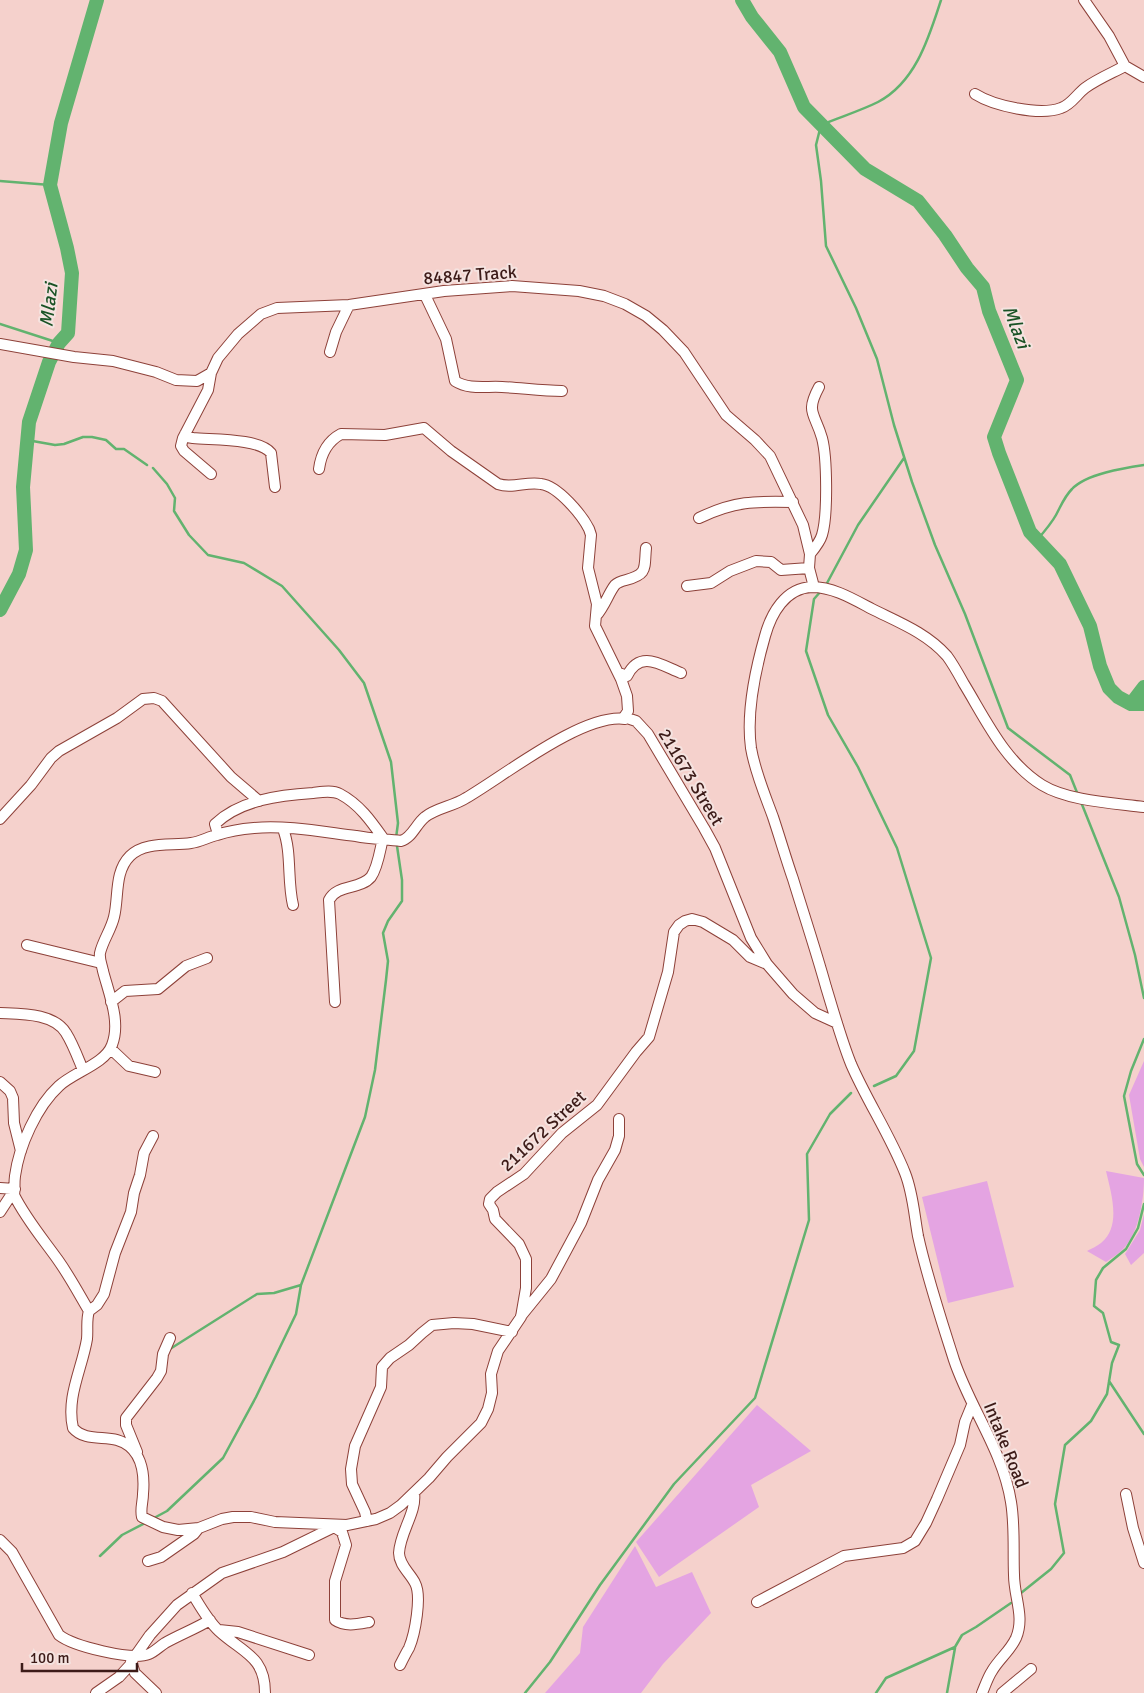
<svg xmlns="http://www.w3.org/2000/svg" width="1144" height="1693" font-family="Signika,sans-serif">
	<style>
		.green { fill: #e4a4e2 }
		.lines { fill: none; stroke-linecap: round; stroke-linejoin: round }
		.stream { stroke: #62b36f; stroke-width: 2.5 }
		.river { stroke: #62b36f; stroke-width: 14 }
		.minor-casing { stroke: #8d4139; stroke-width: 12 }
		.minor { stroke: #fff; stroke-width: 10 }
		.labels { text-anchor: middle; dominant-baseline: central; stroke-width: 4; stroke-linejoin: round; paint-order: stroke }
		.street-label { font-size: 18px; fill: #3c1b18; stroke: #f5e3e0 }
		.water-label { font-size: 19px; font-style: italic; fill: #195225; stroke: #f5e3e0 }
	</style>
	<rect width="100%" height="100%" fill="#f5d1cc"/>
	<path class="green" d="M1144,1061V1167L1140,1159L1129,1095Z
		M1106,1171L1144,1178C1144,1199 1139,1231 1125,1247C1120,1253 1112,1258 1106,1262L1087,1251C1091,1249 1097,1246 1101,1243C1122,1226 1111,1193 1106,1171Z
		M987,1181L1014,1287L948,1303L922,1197Z
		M1144,1214V1253L1131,1265L1125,1254L1140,1230Z
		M757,1405L811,1451L751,1485L759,1507L659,1577L636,1542Z
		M635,1546L656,1587L692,1572L711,1613L663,1664L641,1693H545L580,1653L583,1627Z"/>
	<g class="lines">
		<path class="stream" d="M941,0C929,37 916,82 878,102C860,111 840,117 821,125L816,145L821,181L826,246L856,308L877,359L894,425L912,482L935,545L965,614L1008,728L1070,775L1078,795
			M0,181L50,185
			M0,324L59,343
			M27,440L55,445L64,444L83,437H92L106,440L116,449H124L147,465
			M153,468L167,484L175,498L174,511L189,535L208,555L244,563L282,586L339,650L364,683L391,762L398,823L396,838
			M1037,540C1044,532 1051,524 1056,515C1061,506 1064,497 1072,489C1086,474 1124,468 1144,465
			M826,585L858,525L904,458
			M821,591L814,599L806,651L828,715L858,767L897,848L931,958L914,1051L896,1076L874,1086
			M1081,802L1119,897L1135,955L1144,998
			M1144,1039L1131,1071L1124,1096L1137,1164L1144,1175
			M170,1349L257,1294L274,1293L301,1285
			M1109,1381L1144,1434
			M154,1518L167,1511L223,1458L256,1397L296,1314L301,1285L365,1117L375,1070L386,980L388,961L383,933L388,921L402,901V880L397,846
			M100,1556L122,1535L147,1522
			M1021,1593L1051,1569L1064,1553L1055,1504L1065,1445L1091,1421L1107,1394L1112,1363L1119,1345L1111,1342L1103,1313L1094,1306L1096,1280L1103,1268L1126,1249L1138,1228L1144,1204
			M525,1693L550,1662L600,1585L674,1484L755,1398L809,1220L807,1154L830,1114L851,1093
			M876,1693L886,1678L955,1647L962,1635L976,1627L1011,1603
			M947,1693L955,1648"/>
		<path class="river" d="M742,0L752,17L780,52L804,107L865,169L918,201L945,235L967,268L983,287L989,311L1017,380L994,437L999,453L1030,532L1060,564L1090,626L1100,666L1109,688L1118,697L1131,704H1144
			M0,610L19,574L26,550L23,487L29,422L49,362L59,343L68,333L72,273L67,248L50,185L61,123L97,0
			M1131,704L1144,687"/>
		<defs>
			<path id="minor" d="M1084,0L1109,36L1125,66L1144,77
				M975,94C994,106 1040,116 1061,108C1071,105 1077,94 1085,88C1097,79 1112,73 1125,66
				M425,295L446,339L455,381C469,390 486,386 502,387C522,388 542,391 562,391
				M0,344L74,357L113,361L156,372L176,380L197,381L211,373L218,358L238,334L261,314L277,308L349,305L444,291L512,286L579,291L604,296L625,304L646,316L663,330L684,352L726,415L755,440L770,456L803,525L810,554L809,568L814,587
				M330,352L336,332L349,305
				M211,373L208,390L183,438L181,446L184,451L211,474
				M185,434L187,437L193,438C212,440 259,438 271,453L275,487
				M319,469C321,454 328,441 341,434L385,435L424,428L451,451L498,484C512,489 527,481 541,484C558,486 582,515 589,529L591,535L588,568L597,604L595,626L621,679L627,696L628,711L624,717
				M699,518C734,501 755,501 793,502
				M810,554C815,548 820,542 822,535C828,515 827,457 822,438C815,413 805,413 819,387
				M687,586L711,583L730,571L756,561L771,562L781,570L809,568
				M596,616C605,606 608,594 615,585C618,582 622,581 626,580C648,574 644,569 646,548
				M619,673L627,676C640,649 661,665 681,673
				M0,819L31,785L51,758L59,751L117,718L143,699L154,698L162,701L231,777L259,801
				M283,829C292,852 287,880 293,905
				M218,834L215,824C240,800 280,795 313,793C322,792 332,790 340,794C359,804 371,821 383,838C380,850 378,867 371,877C360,890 337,884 329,900L335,1002
				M27,945L101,963
				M767,964L751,938L715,848L704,828L648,734L636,721L624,717L625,719C583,713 504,776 466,798C454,806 436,808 425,817C416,824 412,838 401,841C386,839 371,839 356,836C323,832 286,825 254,828C241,829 229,831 217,835C208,837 200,842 191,843C172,846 145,841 130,856C114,872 119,897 114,917C111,930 103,940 100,953C99,959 102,965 103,971C109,994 121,1022 112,1045C105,1064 74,1072 59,1086C37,1106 19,1146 15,1176C14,1183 15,1189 14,1195C26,1219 43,1239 58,1260C70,1277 79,1294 89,1311C86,1320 88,1329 87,1339C82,1369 66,1397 73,1428C84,1441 103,1436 117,1440C141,1447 145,1472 143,1494C143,1502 140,1509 142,1517L163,1527L178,1530L199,1528L222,1519L233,1517H251L275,1522L347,1525L376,1519L390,1513L401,1505L429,1478L447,1457L481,1423L488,1409L492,1393L491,1374L498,1351L521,1317L526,1288V1259L519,1244L495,1219L493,1210L489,1204L490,1199L497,1192L524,1174L562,1133L597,1105L636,1052L649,1037L668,972L674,932L679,925L685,921L692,919L703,922L733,940L750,957L767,964L793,994L815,1013L837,1023
				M111,1002L125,991L158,989L186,966L207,958
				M0,1013C21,1014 54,1013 66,1033C73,1044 78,1058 83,1070
				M111,1049L129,1066L155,1072
				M0,1082L10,1091L13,1098L14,1123L21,1151
				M0,1188L15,1189
				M0,1212L15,1189
				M89,1311L97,1305L104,1294L115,1253L131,1212L134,1193L140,1175L144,1153L153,1136
				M521,1316L551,1279L581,1223L598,1180L615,1150L619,1136V1119
				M137,1452L126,1425V1418L157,1378L161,1371L163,1354L170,1338
				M1126,1494L1133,1528L1144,1563
				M367,1521L365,1512L352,1484L351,1469L355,1446L381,1387L382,1367L390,1358L409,1345L422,1333L432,1325L454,1323L473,1324L512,1332
				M334,1527L342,1532L346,1545L335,1581V1620C345,1627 358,1624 369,1622
				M0,1540L12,1552L59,1635C73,1646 132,1661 149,1654C154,1652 159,1647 165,1643C179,1635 195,1629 210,1620
				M148,1561L161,1557L194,1534L198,1529
				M192,1593C200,1606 208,1621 219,1631C243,1653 265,1656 265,1693
				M757,1602L844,1556L903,1548L915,1541L926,1523L937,1499L960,1445L965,1422L972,1405
				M219,1630L238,1632L309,1655
				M400,1665C403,1659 406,1653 409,1648C415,1634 422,1596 415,1583C410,1573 399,1565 399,1553C400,1532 417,1512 414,1493
				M96,1693L119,1677L131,1664
				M156,1693L135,1673L131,1662L150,1635L177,1605L222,1573L283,1552L334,1527V1525
				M982,1693C985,1686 988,1677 992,1671C999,1659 1010,1651 1016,1638C1025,1617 1014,1597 1014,1575C1013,1551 1015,1526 1011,1502C1003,1451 970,1408 954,1360C941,1319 927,1277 918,1236C914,1214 913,1193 905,1173C890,1135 867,1101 851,1064C841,1039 834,1013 826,987C816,951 804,915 793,879C786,859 780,838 773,817C765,795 755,772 751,748C746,712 755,671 765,636C771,614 785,588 812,587C833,587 853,599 872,609C898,622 927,633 947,656C953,664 959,675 964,684C986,720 1005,762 1042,785C1068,801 1113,803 1144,807
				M1002,1693L1031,1669"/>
		</defs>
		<use href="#minor" class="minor-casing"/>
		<use href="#minor" class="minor"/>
	</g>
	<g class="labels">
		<g class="street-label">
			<text transform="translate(470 275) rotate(-4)">84847 Track</text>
			<text transform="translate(691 777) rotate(59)">211673 Street</text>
			<text transform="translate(543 1131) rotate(-43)">211672 Street</text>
			<text transform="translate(1006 1445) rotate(68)">Intake Road</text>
		</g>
		<g class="water-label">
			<text transform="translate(49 305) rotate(-83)">Mlazi</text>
			<text transform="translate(1016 327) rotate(69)">Mlazi</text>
		</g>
	</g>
	<path d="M22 1663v8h115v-8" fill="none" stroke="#3c1b18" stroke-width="2.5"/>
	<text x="30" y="1663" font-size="15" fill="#3c1b18" stroke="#f5e3e0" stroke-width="4" paint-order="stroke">100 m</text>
</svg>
